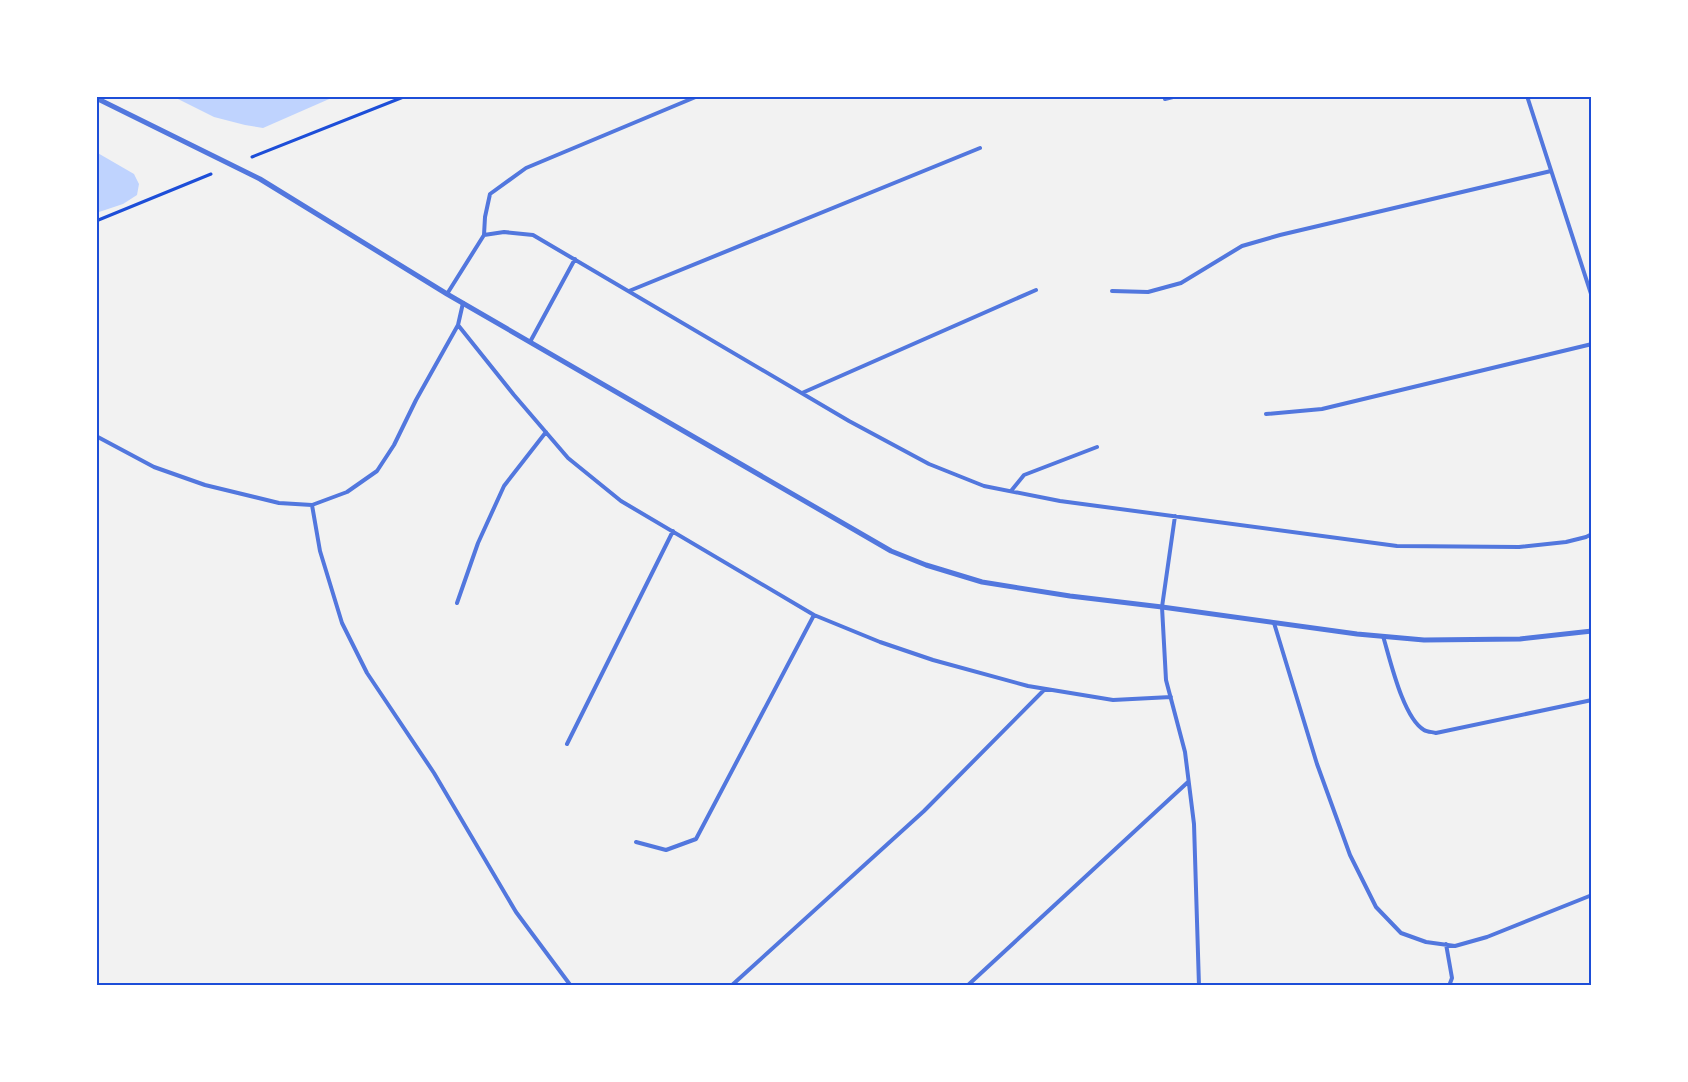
<svg xmlns="http://www.w3.org/2000/svg" width="1688" height="1082" font-family="'Titillium Web',sans-serif">
	<style>
		.water { fill: #bfd3fe }
		.lines { fill: none; stroke-linecap: round; stroke-linejoin: round }
		.path { stroke: #1d4ed8; stroke-width: 3 }
		.service { stroke: #5277de; stroke-width: 4 }
		.minor { stroke: #5277de; stroke-width: 5 }
		.neatline { fill: none; stroke: #1d4ed8; stroke-width: 2 }
	</style>
	<rect width="100%" height="100%" fill="#f2f2f2"/>
	<path class="water" d="M172,96H336L263,128L245,125L214,117Z
		M96,152L134,174L139,184L137,195L123,204L96,213Z"/>
	<g class="lines">
		<path class="path" d="M252,157L406,96
			M96,221L211,174"/>
		<path class="service" d="M1527,96L1592,297
			M1165,99L1177,96
			M484,235L504,232L533,235L849,421L929,464L984,486L1060,501L1397,546L1519,547L1566,542L1586,537L1592,534
			M629,291L980,148
			M1112,291L1148,292L1181,283L1242,246L1280,235L1551,171
			M447,294L484,235L485,217L490,194L526,168L698,96
			M458,325L514,395L568,458L621,501L814,615L880,642L933,660L1028,686L1113,700L1171,697
			M530,342L575,259
			M802,393L1036,290
			M1266,414L1322,409L1592,344
			M96,436L154,467L205,485L279,503L312,505L347,492L377,471L394,445L416,400L458,325L463,303
			M1011,491L1024,475L1097,447
			M312,505L320,551L342,623L367,673L434,773L516,912L571,986
			M1175,516L1162,607L1166,680L1185,752L1194,824L1199,986
			M457,603L478,543L504,486L546,432
			M1274,623L1317,764L1350,855L1376,907L1401,933L1426,942L1455,946L1487,937L1592,895
			M1383,636C1390,659 1403,718 1424,730C1427,732 1433,732 1436,733L1592,700
			M567,744L673,531
			M636,842L666,850L696,839L814,615
			M1446,944L1452,978L1449,986
			M731,986L924,811L1045,689
			M967,986L1188,782"/>
		<path class="minor" d="M96,98L260,179L447,294L891,551L926,565L982,582L1070,596L1162,607L1357,634L1424,640L1520,639L1592,631"/>
	</g>
	<rect width="1688" height="1082" fill="none" stroke="#ffffff" stroke-width="195"/>
	<rect x="98" y="98" width="1492" height="886" class="neatline"/>
</svg>
